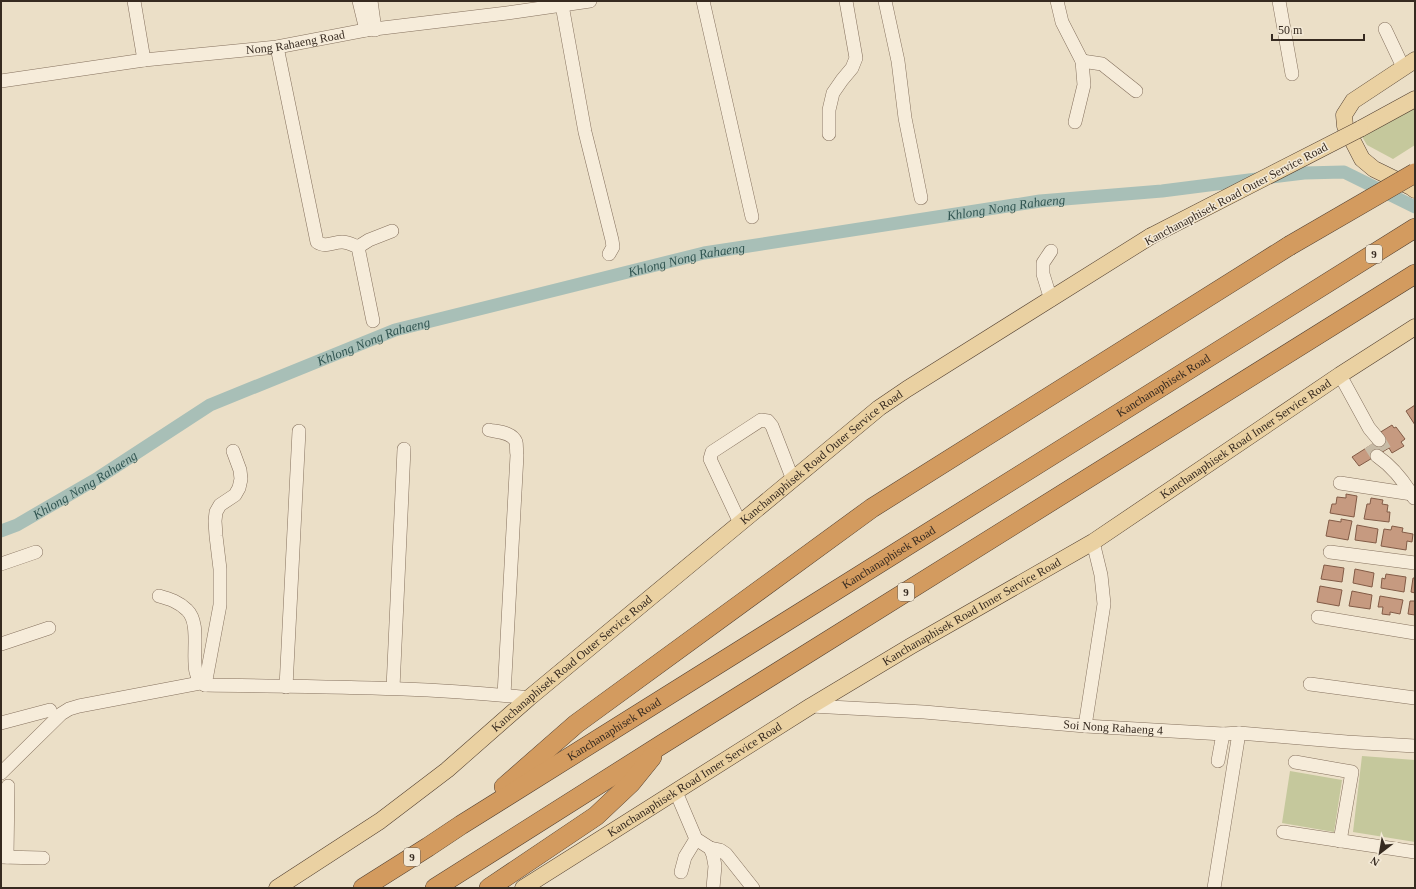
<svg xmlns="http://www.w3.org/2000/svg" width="1416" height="889" font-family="Georgia,serif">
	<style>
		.green { fill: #c5c89c }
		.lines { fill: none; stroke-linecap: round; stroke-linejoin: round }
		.canal { stroke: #a8bfb7; stroke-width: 13 }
		.building { fill: #c69a80; stroke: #825b46 }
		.minor-tunnel { stroke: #c7bba6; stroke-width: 13; stroke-dasharray: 13 6; stroke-linecap: butt }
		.minor-casing { stroke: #85715e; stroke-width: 14 }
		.major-casing { stroke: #534031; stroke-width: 17 }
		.highway-casing { stroke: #534031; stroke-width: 20 }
		.minor { stroke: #f6ecda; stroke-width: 13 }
		.major { stroke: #ead1a2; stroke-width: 16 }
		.highway { stroke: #d39b5f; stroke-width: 19 }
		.major-bridge-casing { stroke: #534031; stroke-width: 17; stroke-linecap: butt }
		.highway-bridge-casing { stroke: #534031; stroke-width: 20; stroke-linecap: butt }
		.major-bridge { stroke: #ead1a2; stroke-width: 16 }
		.highway-bridge { stroke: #d39b5f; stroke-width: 19 }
		.labels { text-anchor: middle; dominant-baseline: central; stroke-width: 3; stroke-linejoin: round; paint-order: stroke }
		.shield { fill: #f3e9d6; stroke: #6f6357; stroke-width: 1 }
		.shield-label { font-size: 11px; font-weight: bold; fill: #362a20 }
		.street-label { font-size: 12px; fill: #362a20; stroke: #f3e9d6 }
		.water-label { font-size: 13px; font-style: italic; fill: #315551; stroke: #f3e9d6 }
	</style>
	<rect width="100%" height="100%" fill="#ebdfc7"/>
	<path class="green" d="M1415,106V145L1393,159L1367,145L1361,135Z
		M1362,756L1415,760V842L1353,832Z
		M1290,771L1342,780L1334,832L1282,823Z"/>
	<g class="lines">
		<path class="canal" id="s1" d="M1,531L17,525L98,478L210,405L395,330L704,253L1040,201L1162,191L1304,173L1344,172L1415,207"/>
	</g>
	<path class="building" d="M1415,405V425L1406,411Z
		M1392,425L1394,428L1396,427L1405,439L1401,442L1404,446L1392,453L1389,448L1359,466L1352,457L1379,440V433Z
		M1346,494L1357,496L1354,517L1330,513L1332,504H1336L1337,497L1346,498Z
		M1371,498L1383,500L1382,504L1388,505L1387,512H1390L1389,522L1364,519L1367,504H1370Z
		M1341,519L1352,521L1348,540L1326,536L1329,520L1341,522Z
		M1357,525L1378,529L1376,543L1355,540Z
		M1392,526L1403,528L1402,532L1413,534L1412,542L1407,541L1406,550L1381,546L1384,529L1391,530Z
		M1324,565L1344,568L1342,582L1321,579Z
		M1355,569L1374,573L1372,587L1353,583Z
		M1386,574L1406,577L1404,592L1381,588L1382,578L1385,579Z
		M1413,578H1415V593L1411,592Z
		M1320,586L1342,590L1339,606L1317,602Z
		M1352,591L1372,595L1370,609L1349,606Z
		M1380,596L1403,600L1400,614L1390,612V615L1382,614L1383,607H1378Z
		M1410,601H1415V615L1408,614Z"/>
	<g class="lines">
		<path class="minor-tunnel" d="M1379,440L1385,450
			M1370,445L1377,456"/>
		<defs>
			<g id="minor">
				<path d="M134,1L144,60"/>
				<path d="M359,1L366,30"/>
				<path d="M371,1L375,30"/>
				<path d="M703,1L752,217"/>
				<path d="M885,1L898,61L905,118L921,198"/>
				<path d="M1057,1L1062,22L1082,61L1084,85L1075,122"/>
				<path d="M1279,1L1292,74"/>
				<path d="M562,5L585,132L612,240L613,247L609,254"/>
				<path d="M1385,29L1403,67"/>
				<path d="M277,47L317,242C326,248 332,242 342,242C348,242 353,245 358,247L373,321"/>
				<path d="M1082,61L1102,64L1136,91"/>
				<path id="s2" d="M1,81L144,60L277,47L366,30L507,13L590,1"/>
				<path d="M829,134V110L833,93L842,80L852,68L856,58L846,1"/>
				<path d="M358,247L369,240L392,231"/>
				<path d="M1051,300L1043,274V263L1051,251"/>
				<path d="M1340,375L1369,428L1379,440"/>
				<path d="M489,430C498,432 512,432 516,442C517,445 516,451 517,455L504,695"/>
				<path d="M233,451L240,470L241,479L239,488L235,495L220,505L216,512L215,521L216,536L220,569V605L205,685C313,687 421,686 529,698"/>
				<path d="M1377,456C1393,467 1404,481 1414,498"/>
				<path d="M1340,483L1412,494"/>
				<path d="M740,523L710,459L712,452L761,420L768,421L772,426L793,480"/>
				<path d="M1330,552L1415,563"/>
				<path d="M1,564L36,552"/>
				<path d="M159,596C170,599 179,602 187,610C205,627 184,675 205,685"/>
				<path d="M1318,617L1415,633"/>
				<path d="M1,644L49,628"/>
				<path d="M1310,684L1415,698"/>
				<path d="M286,687L299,431"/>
				<path d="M393,688L404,449"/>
				<path id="s3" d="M811,706L924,712L1085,726L1223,734L1239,733L1347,742L1415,746"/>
				<path d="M1,723L50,710"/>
				<path d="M1085,726L1104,604L1101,575L1093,542"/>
				<path d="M1218,761L1223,734"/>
				<path d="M1295,762L1352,772L1340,841"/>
				<path d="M1,773L61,714L69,709L79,706L200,683"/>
				<path d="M676,792L696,839L710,848L713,855L715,866L713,888"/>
				<path d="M1283,832L1415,852"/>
				<path d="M710,848L720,850L726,854L753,888"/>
				<path d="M1,857L43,858"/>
				<path d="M7,857L8,786"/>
				<path d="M681,872L685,857L696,839"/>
				<path d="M1214,888L1239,733"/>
			</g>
			<g id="major">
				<path d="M1415,60L1353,101L1344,115L1345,126L1362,159L1374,169L1411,187L1415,190"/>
				<path d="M1360,129L1415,99"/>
				<path id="s4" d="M277,888L380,821L447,770L529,698L879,408L907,389L1151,236"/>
				<path id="s5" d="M523,888L811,706L911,646L1093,542L1340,375L1415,327"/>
			</g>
			<g id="highway">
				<path d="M504,787L576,724L872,508L1289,246"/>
				<path id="s6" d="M363,888L428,847L461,825L1415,228"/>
				<path d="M435,888L661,745L1415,274"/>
				<path d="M489,888L596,816L631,783L652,757"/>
			</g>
		</defs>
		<use href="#minor" class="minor-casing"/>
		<use href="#major" class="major-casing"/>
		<use href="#highway" class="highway-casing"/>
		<use href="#minor" class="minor"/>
		<use href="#major" class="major"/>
		<use href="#highway" class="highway"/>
		<defs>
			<path id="major-bridge" d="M1151,236L1360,129"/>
			<path id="highway-bridge" d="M1289,246L1415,173"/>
		</defs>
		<use href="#major-bridge" class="major-bridge-casing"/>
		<use href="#highway-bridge" class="highway-bridge-casing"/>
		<use href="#major-bridge" class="major-bridge"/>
		<use href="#highway-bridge" class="highway-bridge"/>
	</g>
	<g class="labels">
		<g class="shield">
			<rect x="1366" y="245" width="16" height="18" rx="3"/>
			<rect x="898" y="583" width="16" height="18" rx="3"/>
			<rect x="404" y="848" width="16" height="18" rx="3"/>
		</g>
		<g class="shield-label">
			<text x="1374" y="254">9</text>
			<text x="906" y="592">9</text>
			<text x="412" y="857">9</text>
		</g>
		<g class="street-label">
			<text stroke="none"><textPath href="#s2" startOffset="297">Nong Rahaeng Road</textPath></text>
			<text transform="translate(1236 194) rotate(-28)">Kanchanaphisek Road Outer Service Road</text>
			<text stroke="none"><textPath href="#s6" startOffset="945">Kanchanaphisek Road</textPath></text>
			<text stroke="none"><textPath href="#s5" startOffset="851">Kanchanaphisek Road Inner Service Road</textPath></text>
			<text stroke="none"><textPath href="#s4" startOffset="695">Kanchanaphisek Road Outer Service Road</textPath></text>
			<text stroke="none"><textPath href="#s6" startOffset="621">Kanchanaphisek Road</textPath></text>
			<text stroke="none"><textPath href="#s5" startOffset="527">Kanchanaphisek Road Inner Service Road</textPath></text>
			<text stroke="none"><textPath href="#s4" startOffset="371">Kanchanaphisek Road Outer Service Road</textPath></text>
			<text stroke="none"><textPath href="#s3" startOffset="303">Soi Nong Rahaeng 4</textPath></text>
			<text stroke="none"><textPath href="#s6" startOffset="297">Kanchanaphisek Road</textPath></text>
			<text stroke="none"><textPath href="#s5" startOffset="203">Kanchanaphisek Road Inner Service Road</textPath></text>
		</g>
		<g class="water-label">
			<text stroke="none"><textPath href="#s1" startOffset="1068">Khlong Nong Rahaeng</textPath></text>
			<text stroke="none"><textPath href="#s1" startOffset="744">Khlong Nong Rahaeng</textPath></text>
			<text stroke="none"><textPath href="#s1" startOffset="420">Khlong Nong Rahaeng</textPath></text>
			<text stroke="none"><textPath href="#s1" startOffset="96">Khlong Nong Rahaeng</textPath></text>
		</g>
	</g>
	<rect width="1416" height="889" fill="none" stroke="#362a20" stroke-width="4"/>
	<g transform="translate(1380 853) rotate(211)" stroke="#f3e9d6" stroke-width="3" paint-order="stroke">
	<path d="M0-3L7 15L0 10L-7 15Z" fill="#362a20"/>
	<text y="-6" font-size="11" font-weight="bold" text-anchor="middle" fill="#362a20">N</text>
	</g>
	<path d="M1272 34v6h92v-6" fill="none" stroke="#362a20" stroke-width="2"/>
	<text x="1278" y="34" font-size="12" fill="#362a20" stroke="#f3e9d6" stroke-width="3" paint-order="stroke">50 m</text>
</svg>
